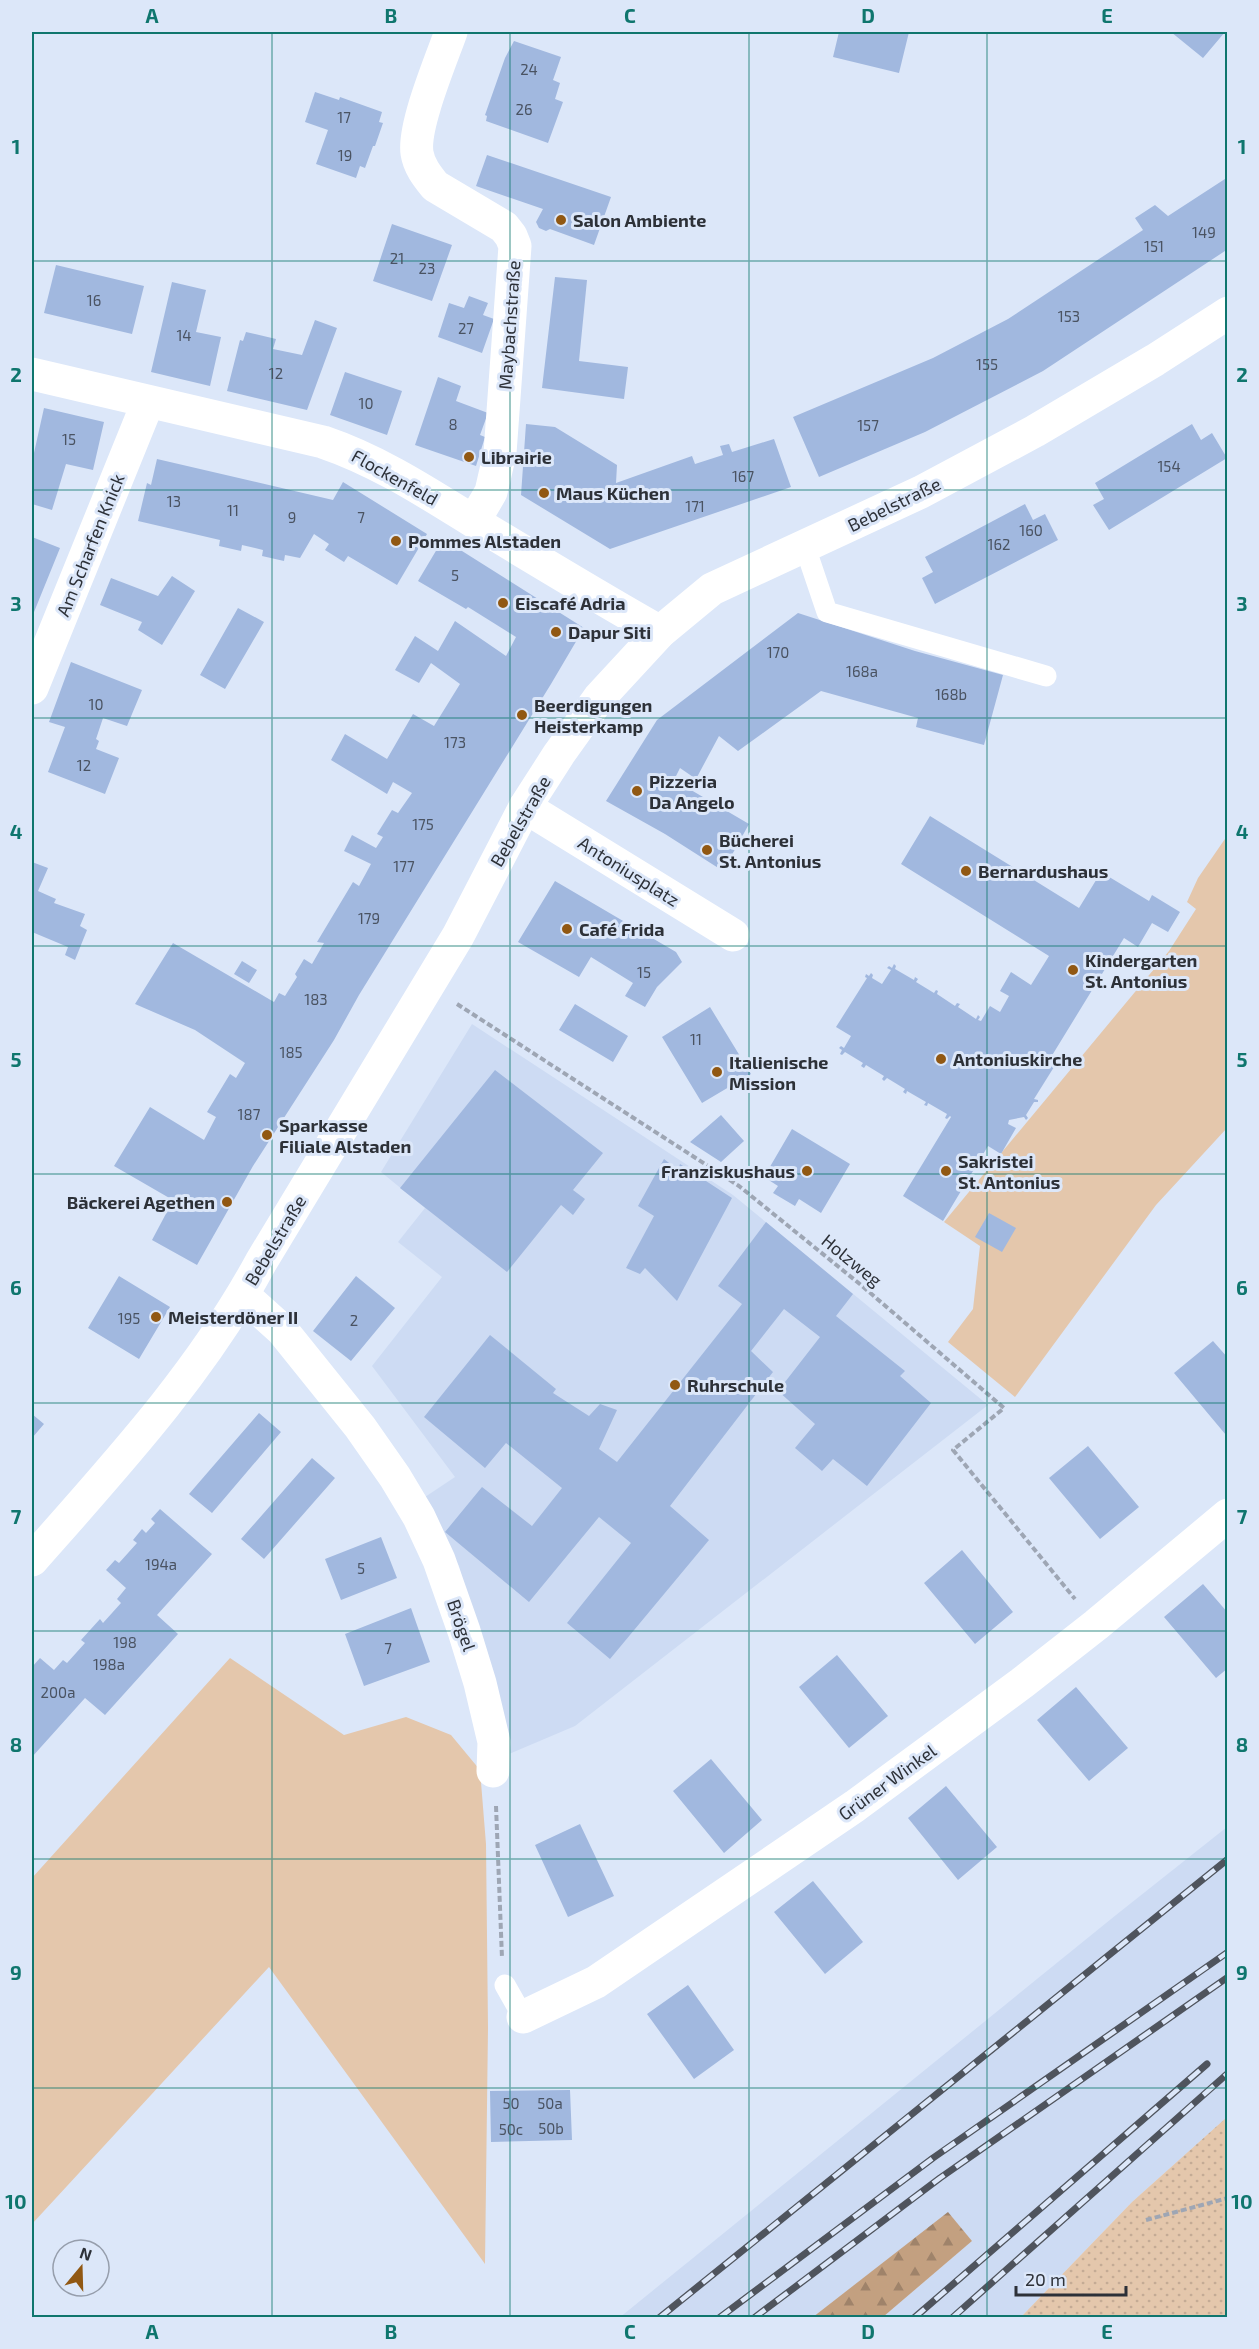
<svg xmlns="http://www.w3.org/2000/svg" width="1259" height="2349" font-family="'Exo 2',sans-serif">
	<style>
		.built { fill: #cddbf3 }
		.grass { fill: #e4c7ac }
		.forest { fill: url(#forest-firs) }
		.park { fill: url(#park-dots) }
		.building { fill: #a1b8df }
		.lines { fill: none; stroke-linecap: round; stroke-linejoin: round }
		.path { stroke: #9ea6b4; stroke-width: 4; stroke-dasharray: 6 3; stroke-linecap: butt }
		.service { stroke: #fff; stroke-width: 21 }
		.minor { stroke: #fff; stroke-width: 33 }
		.tertiary { stroke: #fff; stroke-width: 33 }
		.rail-casing { stroke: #4f545d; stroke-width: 7 }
		.rail { stroke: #dce7f9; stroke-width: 4.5; stroke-dasharray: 14; stroke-linecap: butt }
		.grid { fill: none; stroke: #0f766e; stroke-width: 1.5; stroke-opacity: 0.55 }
		.poi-dot { fill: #915813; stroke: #dce7f9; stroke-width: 2 }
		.labels { text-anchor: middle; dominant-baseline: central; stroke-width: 6; stroke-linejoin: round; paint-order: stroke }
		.number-label { font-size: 15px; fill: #4a5362 }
		.poi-label { font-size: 18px; font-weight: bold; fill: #2d3138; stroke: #dce7f9; text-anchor: start }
		.street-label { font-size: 18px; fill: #2d3138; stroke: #dce7f9 }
		.neatline { fill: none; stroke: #0f766e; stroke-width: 2 }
		.grid-label { font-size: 20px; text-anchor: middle; font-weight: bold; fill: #0f766e }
	</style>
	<defs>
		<pattern id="forest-firs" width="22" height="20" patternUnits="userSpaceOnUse" patternTransform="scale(1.5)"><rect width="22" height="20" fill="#c3a080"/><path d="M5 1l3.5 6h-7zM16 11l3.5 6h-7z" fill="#9f836a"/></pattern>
		<pattern id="park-dots" width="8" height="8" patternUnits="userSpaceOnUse" patternTransform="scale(1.5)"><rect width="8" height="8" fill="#e4c7ac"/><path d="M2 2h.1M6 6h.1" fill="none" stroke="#c4ab95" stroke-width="1.8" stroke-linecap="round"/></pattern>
	</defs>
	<rect width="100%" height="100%" fill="#dce7f9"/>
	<path class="built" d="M472,1024L733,1195L988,1405L575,1726L509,1754L459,1566L422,1499L455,1477L372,1366L442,1277L398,1242L425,1208L381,1172Z
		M1227,1827V2117L1132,2202L1021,2317H883L972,2241L948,2213L813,2317L619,2318L1116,1915Z"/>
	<path class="grass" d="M1227,836V1128L1156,1205L1015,1397L948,1342L973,1309L980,1246L944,1222L1169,951L1196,909L1187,902L1198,878Z
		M230,1658L344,1735L406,1717L451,1735L480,1770L486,1844L488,2028L485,2264L269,1967L32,2224V1878Z"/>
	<path class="forest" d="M948,2212L972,2241L883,2317H813Z"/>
	<path class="park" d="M1227,2117V2317H1021L1132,2202Z"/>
	<path class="building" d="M839,32H909L899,73L833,57Z
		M1171,32H1225L1203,58Z
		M514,41L561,57L553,80L560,83L555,99L563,102L548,143L486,121L487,116L485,115L505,58Z
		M315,92L339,100L340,97L382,112L379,122L383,123L375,146H373L365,168L360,166L356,178L316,164L328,130L305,122Z
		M487,155L611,197L594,245L550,229L546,231L539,228L536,222L543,209L476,186Z
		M1228,177V249L1043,371L925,432L819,477L793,417L933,358L1008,319L1143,230L1135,218L1155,205L1168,216Z
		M392,224L452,245L432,301L373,281Z
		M56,265L144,286L132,334L44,313Z
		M555,277L587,280L579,361L628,367L624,399L542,388Z
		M172,282L206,290L196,332L221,337L210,386L151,372Z
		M469,296L488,303L483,315L494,319L482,353L438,337L449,303L464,308Z
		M315,320L337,328L307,410L227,391L240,340L243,341L246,332L276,339L273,349L302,355Z
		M345,372L402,391L387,435L330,415Z
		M438,377L461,386L456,401L488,413L480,435L485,437L476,466L415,445Z
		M44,408L104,422L93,470L66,464L52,510L32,504V462Z
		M526,424L555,427L617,465L616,483L692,456L695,464L723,455L720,446L729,444L732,452L774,439L791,487L610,549L521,495Z
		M1192,424L1201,440L1212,433L1227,458L1109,530L1093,505L1104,499L1095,483Z
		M157,459L333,500L343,482L427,534L397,585L348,556L344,562L325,550L329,544L314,534L300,558L285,555L284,561L262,556L263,550L242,545L241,551L219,546L220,540L138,521L147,483L151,485Z
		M1025,504L1033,520L1045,514L1058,540L935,604L922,578L933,572L925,557Z
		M32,537L60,548L32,617Z
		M443,539L584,628L551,684L359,995L334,1040L253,1166L197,1265L152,1240L169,1208L174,1211L178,1203L114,1166L150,1107L204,1140L216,1117L207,1112L230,1074L236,1078L245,1063L195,1030L135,1004L173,943L274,1002L279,993L285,996L297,977L295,974L304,959L312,964L324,943L317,942L353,882L359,886L371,864L344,851L352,835L376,848L383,837L377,834L392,810L398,813L412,793L393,782L387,794L331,760L345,734L387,759L413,714L434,726L460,684L431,663L419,683L395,670L415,636L438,651L455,621L506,656L516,637L468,607L466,609L418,581Z
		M172,576L195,591L162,645L138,630L142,622L100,605L111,578L158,596Z
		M238,608L264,622L225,689L200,675Z
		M798,613L915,651L1003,675L984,745L916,727L918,718L821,691L738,751L719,736L696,779L680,768L674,780L749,824L723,871L665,834L606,801L657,720Z
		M71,662L142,690L127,726L103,718L96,739L99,741L96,749L119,758L105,794L48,772L65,727L49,722Z
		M930,816L1079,908L1101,872L1149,901L1152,895L1180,912L1168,932L1152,923L1138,947L1124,938L1048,1062L1054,1067L1034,1099L1038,1100V1102H1034L1026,1115L1028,1118L1026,1120L1024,1117L1009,1120L1008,1124L1016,1128L1001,1154L988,1146L943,1221L903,1196L951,1117L950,1116L947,1119L945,1118L947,1114L928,1103L927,1106L924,1105L926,1102L907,1091L906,1094L903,1092L905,1089L887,1078L884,1081L882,1079L884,1076L866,1065L864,1068L861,1066L863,1063L845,1052L842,1055L840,1054L842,1050L839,1048L841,1046L844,1048L851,1036L836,1027L867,978L865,977L866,974L869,976L871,973L873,975L872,978L882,984L891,970L887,968L889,966L892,968L894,964L896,966L895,969L914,980L915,977L918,979L916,982L934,993L936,990L938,991L937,994L955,1006L957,1003L960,1004L958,1007L976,1019L978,1015L980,1017L978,1020L981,1021L990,1006L1000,1012L1009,996L1000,991L1011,972L1031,985L1049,956L901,864Z
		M32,862L48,868L38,891L56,899L54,903L85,914L80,926L87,930L75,960L65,955L68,947L32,932Z
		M555,881L676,952L682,962L657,987L645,1007L625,996L633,983L591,957L579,977L518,942Z
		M242,961L257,970L249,983L234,974Z
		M575,1004L628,1036L613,1062L559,1030Z
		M710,1007L751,1074L702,1103L662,1037Z
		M495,1070L603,1153L573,1190L585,1199L573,1215L561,1205L507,1272L400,1188Z
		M721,1115L744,1141L721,1162L690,1142Z
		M792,1129L850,1164L821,1213L799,1199L795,1206L773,1193L778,1186L764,1177Z
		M664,1159L678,1170L680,1164L732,1198L677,1301L645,1268L640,1274L626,1268L654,1216L638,1206Z
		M989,1213L1016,1228L1002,1252L975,1237Z
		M766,1222L853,1294L836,1316L905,1371L900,1376L931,1403L867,1486L833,1459L822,1471L795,1448L815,1424L778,1391L820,1337L784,1309L751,1351L773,1372L670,1506L709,1540L610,1659L567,1623L631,1543L599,1517L529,1602L445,1532L482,1487L532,1526L562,1488L506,1443L485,1468L424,1417L490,1335L556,1389L553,1393L589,1416L600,1404L617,1410L599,1449L617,1462L742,1304L718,1286Z
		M119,1276L170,1307L139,1359L88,1328Z
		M356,1276L395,1308L351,1361L313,1331Z
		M1213,1341L1228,1358V1434L1226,1435L1174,1373Z
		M259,1413L281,1432L212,1513L189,1494Z
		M32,1414L44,1424L32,1438Z
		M1088,1446L1139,1507L1100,1539L1049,1478Z
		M312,1458L335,1478L264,1559L241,1539Z
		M160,1509L212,1554L157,1615L178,1634L105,1715L85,1698L32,1757V1667L40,1658L54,1670L63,1660L67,1663L85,1643L81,1640L100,1619L103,1623L121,1603L117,1599L126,1588L106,1570L115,1560L119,1563L137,1543L133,1540L142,1529L146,1533L155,1523L151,1519Z
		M381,1537L397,1578L341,1600L325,1559Z
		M962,1550L1013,1612L975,1644L924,1583Z
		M1203,1584L1228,1613V1668L1216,1678L1164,1617Z
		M411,1608L430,1662L364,1686L345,1634Z
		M837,1655L888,1716L849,1748L799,1687Z
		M1076,1687L1128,1748L1089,1781L1037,1720Z
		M711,1759L762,1820L724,1853L673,1791Z
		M946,1786L997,1847L958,1880L908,1818Z
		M580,1824L614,1896L568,1917L535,1845Z
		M813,1881L863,1942L825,1974L774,1912Z
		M688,1985L734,2050L694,2079L647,2014Z
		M570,2090L572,2140L491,2142L490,2091Z"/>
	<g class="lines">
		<path class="path" d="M457,1004L739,1186L861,1285L1004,1408L953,1450L1075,1599
			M496,1806L502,1958
			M1146,2220L1228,2198"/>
		<path class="service" d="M805,547L827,612L1046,676
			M505,1985L523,2017"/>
		<path class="minor" d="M451,32C441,60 413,126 417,153C419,166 427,176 435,186L504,227L511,236L515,246L500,453L491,492L474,521
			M32,374L323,442C379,461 426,492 476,523C537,560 598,597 660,632
			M32,688L148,402
			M525,807L733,935
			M243,1295L282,1330L360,1427L395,1477L419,1517L439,1560L464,1631L480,1683L494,1742L493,1771
			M523,2017L596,1982L855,1806L1022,1683L1096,1625L1228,1515"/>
		<path class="tertiary" d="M32,1560C115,1466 201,1373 261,1262L458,936L525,807L559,754L599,698L660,632L712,589L921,492L1035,431L1155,360L1228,313"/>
		<defs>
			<path id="rail" d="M659,2318L1228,1859
				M719,2318L933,2158L1228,1952
				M754,2318L940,2178L1228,1977
				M914,2318L1207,2064
				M952,2318L1227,2074"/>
		</defs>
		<use href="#rail" class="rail-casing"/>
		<use href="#rail" class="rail"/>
	</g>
	<path class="grid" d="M272,32V2318M510,32V2318M749,32V2318M987,32V2318M32,261H1228M32,490H1228M32,718H1228M32,946H1228M32,1174H1228M32,1403H1228M32,1631H1228M32,1859H1228M32,2088H1228"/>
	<g class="poi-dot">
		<circle cx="561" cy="220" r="6"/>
		<circle cx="469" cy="457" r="6"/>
		<circle cx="544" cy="493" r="6"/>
		<circle cx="396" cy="541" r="6"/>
		<circle cx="503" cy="603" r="6"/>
		<circle cx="556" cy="632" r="6"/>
		<circle cx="522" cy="715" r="6"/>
		<circle cx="637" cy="791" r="6"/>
		<circle cx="707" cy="850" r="6"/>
		<circle cx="966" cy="871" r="6"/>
		<circle cx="567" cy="929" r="6"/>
		<circle cx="1073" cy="970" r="6"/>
		<circle cx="941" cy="1059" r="6"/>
		<circle cx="717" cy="1072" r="6"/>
		<circle cx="267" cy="1135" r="6"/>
		<circle cx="807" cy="1171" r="6"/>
		<circle cx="946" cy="1171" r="6"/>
		<circle cx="227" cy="1202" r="6"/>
		<circle cx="156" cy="1317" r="6"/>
		<circle cx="675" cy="1385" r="6"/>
	</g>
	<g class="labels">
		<g class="number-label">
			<text x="529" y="69">24</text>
			<text x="524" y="109">26</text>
			<text x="344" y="117">17</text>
			<text x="345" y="155">19</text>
			<text x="1204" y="232">149</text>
			<text x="1154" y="246">151</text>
			<text x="397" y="258">21</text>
			<text x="427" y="268">23</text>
			<text x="94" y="300">16</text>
			<text x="1069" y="316">153</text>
			<text x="466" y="328">27</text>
			<text x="184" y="335">14</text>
			<text x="987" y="364">155</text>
			<text x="276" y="373">12</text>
			<text x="366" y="403">10</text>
			<text x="453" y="424">8</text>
			<text x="868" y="425">157</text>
			<text x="69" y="439">15</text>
			<text x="1169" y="466">154</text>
			<text x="743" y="476">167</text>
			<text x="174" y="501">13</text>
			<text x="695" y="506">171</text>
			<text x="233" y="510">11</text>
			<text x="292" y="517">9</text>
			<text x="361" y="517">7</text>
			<text x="1031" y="530">160</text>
			<text x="999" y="544">162</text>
			<text x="455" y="575">5</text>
			<text x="778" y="652">170</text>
			<text x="862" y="671">168a</text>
			<text x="951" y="694">168b</text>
			<text x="96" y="704">10</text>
			<text x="455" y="742">173</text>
			<text x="84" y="765">12</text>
			<text x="423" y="824">175</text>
			<text x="404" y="866">177</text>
			<text x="369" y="918">179</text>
			<text x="644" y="972">15</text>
			<text x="316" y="999">183</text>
			<text x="696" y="1039">11</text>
			<text x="291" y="1052">185</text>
			<text x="249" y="1114">187</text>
			<text x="129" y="1318">195</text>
			<text x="354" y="1320">2</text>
			<text x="161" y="1564">194a</text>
			<text x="361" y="1568">5</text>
			<text x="125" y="1642">198</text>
			<text x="388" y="1648">7</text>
			<text x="109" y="1664">198a</text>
			<text x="58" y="1692">200a</text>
			<text x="511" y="2103">50</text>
			<text x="550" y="2103">50a</text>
			<text x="551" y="2128">50b</text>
			<text x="511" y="2129">50c</text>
		</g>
		<g class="poi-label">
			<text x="573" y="220">Salon Ambiente</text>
			<text x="481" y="457">Librairie</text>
			<text x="556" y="493">Maus Küchen</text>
			<text x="408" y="541">Pommes Alstaden</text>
			<text x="515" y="603">Eiscafé Adria</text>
			<text x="568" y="632">Dapur Siti</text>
			<text x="534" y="705">Beerdigungen<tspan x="534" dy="21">Heisterkamp</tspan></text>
			<text x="649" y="781">Pizzeria<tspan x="649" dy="21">Da Angelo</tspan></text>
			<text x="719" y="840">Bücherei<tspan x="719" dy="21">St. Antonius</tspan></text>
			<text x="978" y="871">Bernardushaus</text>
			<text x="579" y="929">Café Frida</text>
			<text x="1085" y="960">Kindergarten<tspan x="1085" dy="21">St. Antonius</tspan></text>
			<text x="953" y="1059">Antoniuskirche</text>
			<text x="729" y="1062">Italienische<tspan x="729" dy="21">Mission</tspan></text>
			<text x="279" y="1125">Sparkasse<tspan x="279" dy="21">Filiale Alstaden</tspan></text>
			<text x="958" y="1161">Sakristei<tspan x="958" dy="21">St. Antonius</tspan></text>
			<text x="795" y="1171" text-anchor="end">Franziskushaus</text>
			<text x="215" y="1202" text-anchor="end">Bäckerei Agethen</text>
			<text x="168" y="1317">Meisterdöner II</text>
			<text x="687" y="1385">Ruhrschule</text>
		</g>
		<g class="street-label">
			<text transform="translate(509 325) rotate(-86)">Maybachstraße</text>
			<text transform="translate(395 477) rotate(29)">Flockenfeld</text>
			<text transform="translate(894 504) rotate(-26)">Bebelstraße</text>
			<text transform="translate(90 545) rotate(-68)">Am Scharfen Knick</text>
			<text transform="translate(520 821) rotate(-60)">Bebelstraße</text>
			<text transform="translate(629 871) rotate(32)">Antoniusplatz</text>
			<text transform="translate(275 1240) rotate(-59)">Bebelstraße</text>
			<text transform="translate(852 1260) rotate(39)">Holzweg</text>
			<text transform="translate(462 1625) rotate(71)">Brögel</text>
			<text transform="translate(887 1782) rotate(-36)">Grüner Winkel</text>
		</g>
	</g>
	<rect width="1259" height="2349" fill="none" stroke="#dce7f9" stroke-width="66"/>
	<g transform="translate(81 2268) rotate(19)"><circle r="28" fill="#dce7f9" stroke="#969eac" stroke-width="1.5"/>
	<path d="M0-4.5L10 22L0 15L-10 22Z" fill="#915813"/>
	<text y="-9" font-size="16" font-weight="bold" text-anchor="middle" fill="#2d3138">N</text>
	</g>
	<path d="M1016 2286v9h110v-9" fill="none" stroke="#2d3138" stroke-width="3"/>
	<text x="1025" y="2286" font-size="18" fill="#2d3138" stroke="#dce7f9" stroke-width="4.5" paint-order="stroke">20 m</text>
	<rect x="33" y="33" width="1193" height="2283" class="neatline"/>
	<g class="grid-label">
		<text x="152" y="23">A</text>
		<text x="391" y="23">B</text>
		<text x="630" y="23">C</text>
		<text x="868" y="23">D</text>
		<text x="1107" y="23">E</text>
		<text x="16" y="154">1</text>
		<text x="1242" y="154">1</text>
		<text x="16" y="382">2</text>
		<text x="1242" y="382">2</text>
		<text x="16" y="611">3</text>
		<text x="1242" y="611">3</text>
		<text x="16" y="839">4</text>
		<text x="1242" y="839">4</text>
		<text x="16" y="1067">5</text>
		<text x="1242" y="1067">5</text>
		<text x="16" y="1295">6</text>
		<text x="1242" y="1295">6</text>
		<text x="16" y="1524">7</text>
		<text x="1242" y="1524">7</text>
		<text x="16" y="1752">8</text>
		<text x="1242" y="1752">8</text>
		<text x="16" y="1980">9</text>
		<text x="1242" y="1980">9</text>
		<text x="16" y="2209">10</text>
		<text x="1242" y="2209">10</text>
		<text x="152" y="2339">A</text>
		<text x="391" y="2339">B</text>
		<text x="630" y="2339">C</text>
		<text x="868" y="2339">D</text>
		<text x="1107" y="2339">E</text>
	</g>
</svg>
